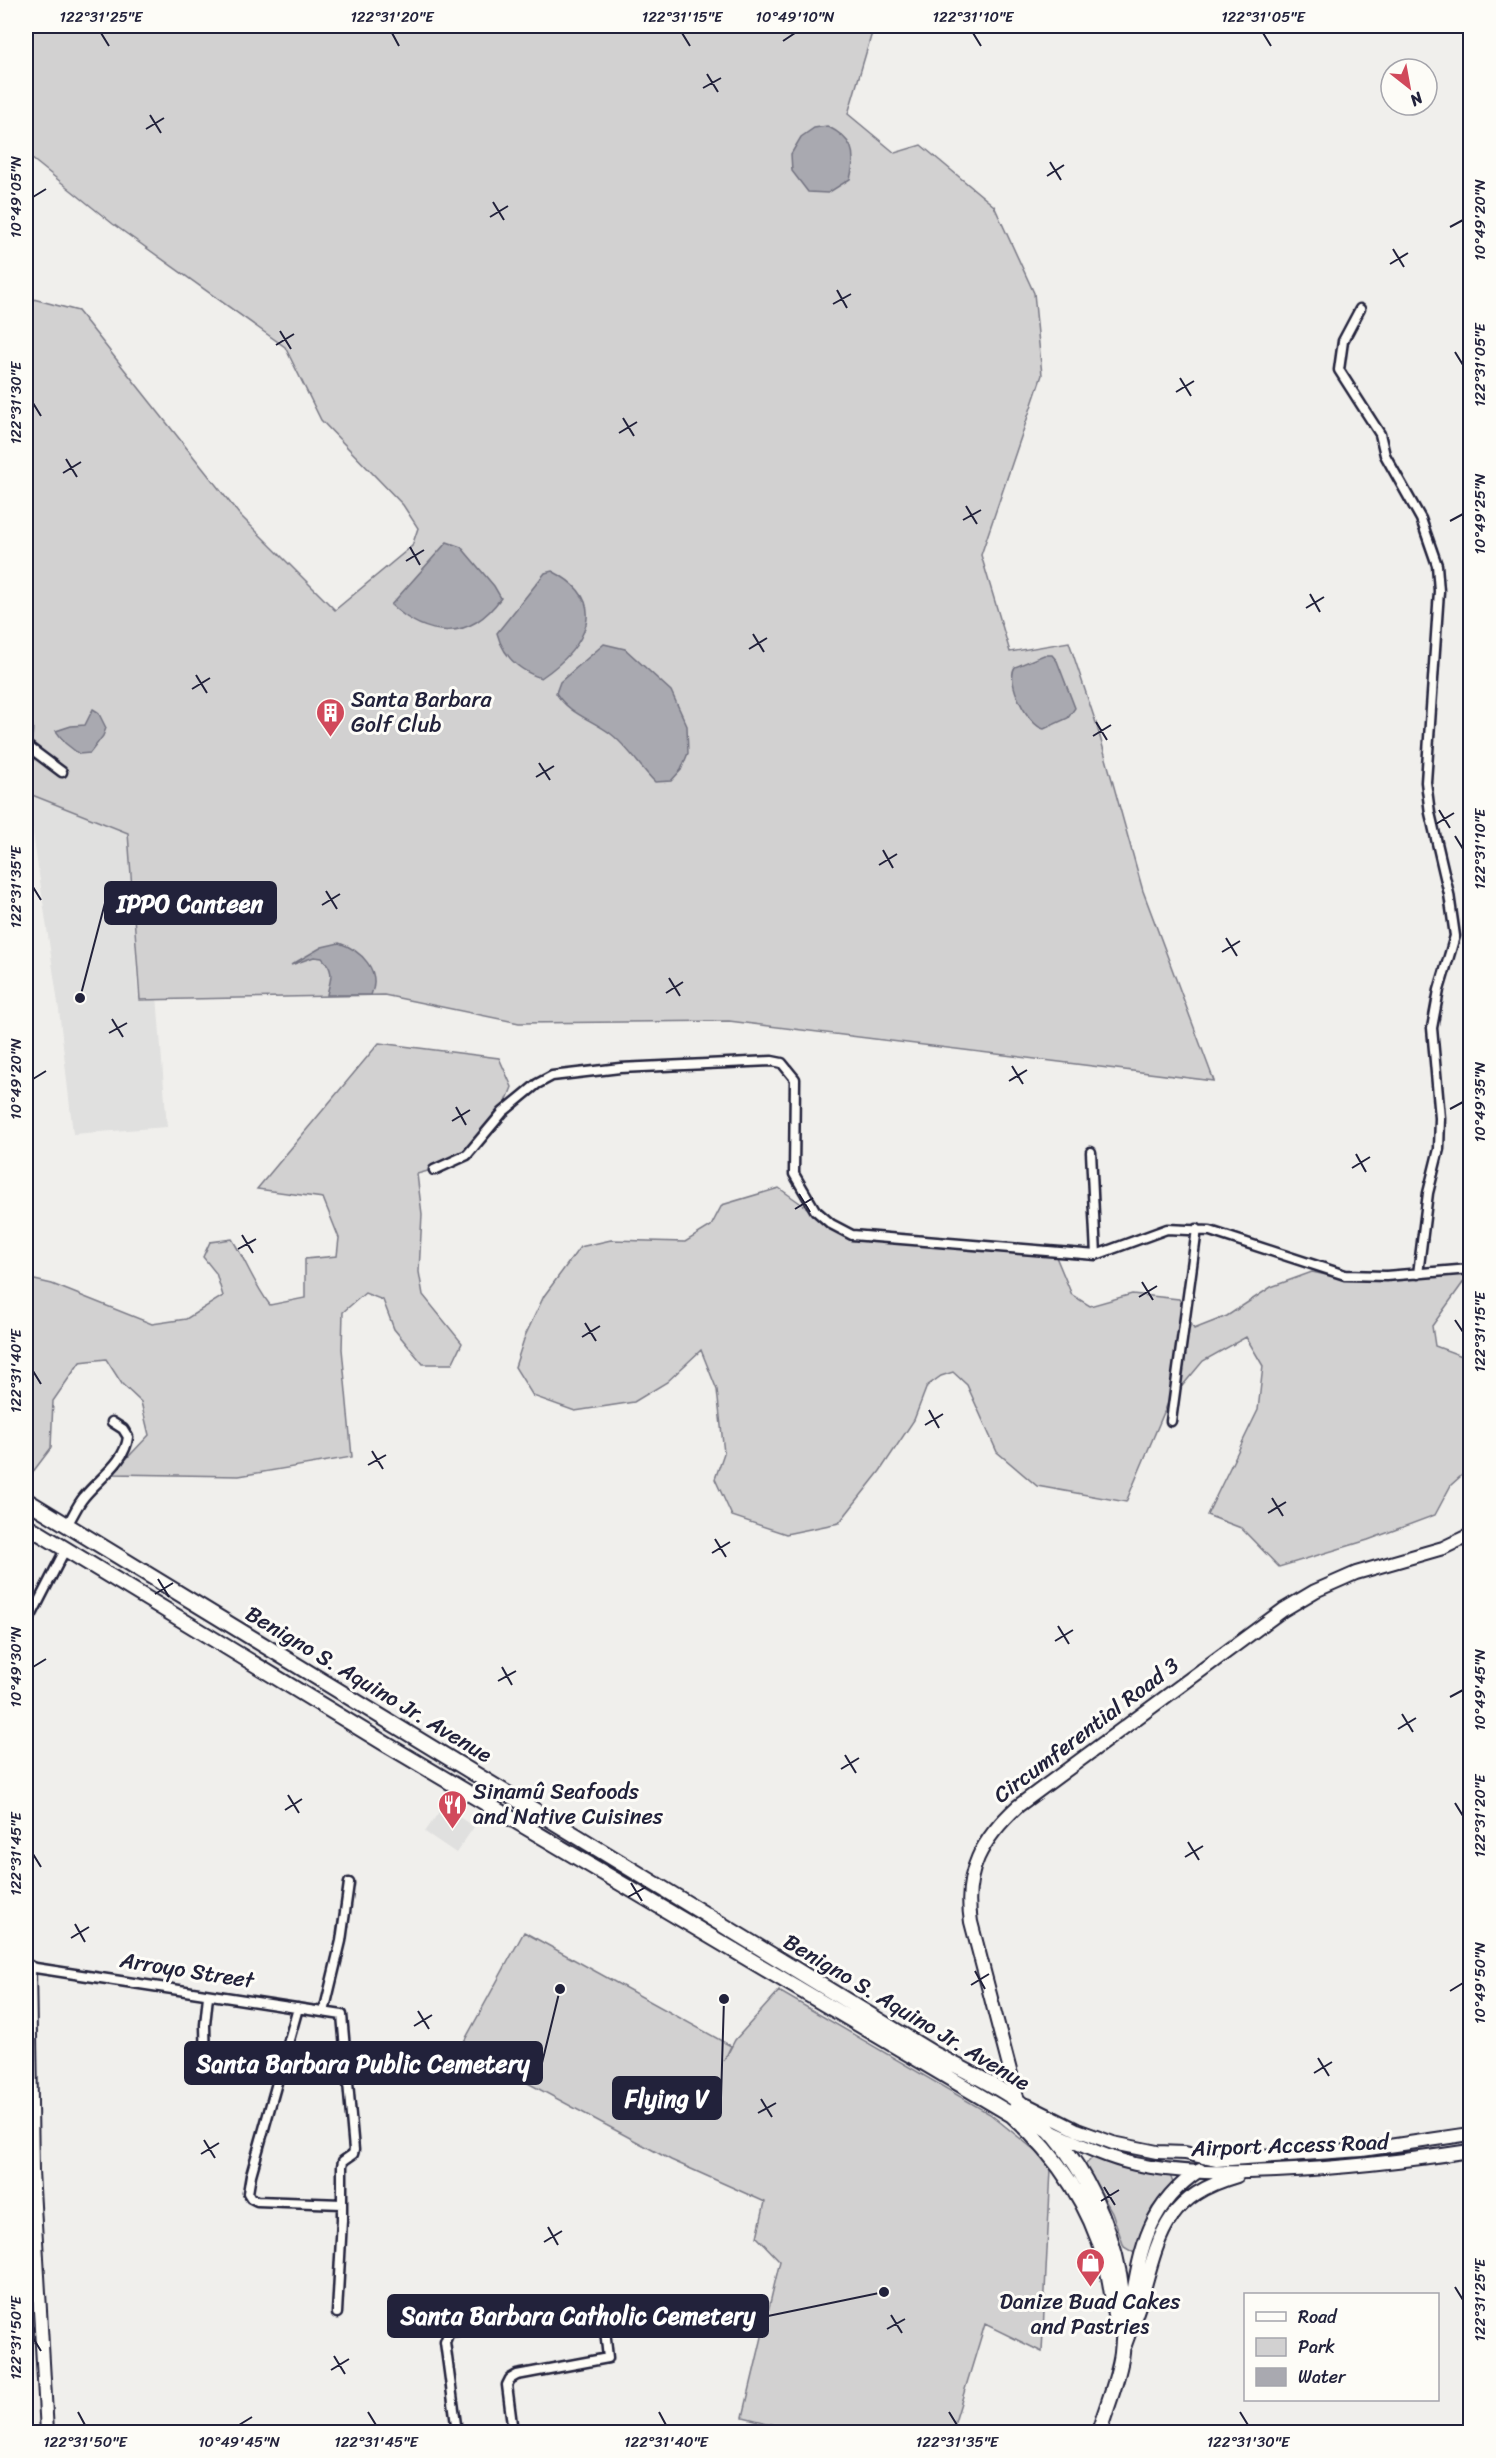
<svg xmlns="http://www.w3.org/2000/svg" width="1496" height="2458" font-family="Sriracha,sans-serif">
	<style>
		.built { fill: #e0e0df }
		.green { fill: #d2d1d1; stroke: #7a7a86; stroke-width: 1.5 }
		.water { fill: #a9a9b0; stroke: #737381; stroke-width: 1.5 }
		.lines { fill: none; stroke-linecap: round; stroke-linejoin: round }
		.street-casing { stroke: #22223b; stroke-width: 13 }
		.secondary-casing { stroke: #22223b; stroke-width: 16 }
		.primary-casing { stroke: #22223b; stroke-width: 18 }
		.street { stroke: #fdfcf7; stroke-width: 8 }
		.secondary { stroke: #fdfcf7; stroke-width: 12 }
		.primary { stroke: #fdfcf7; stroke-width: 14 }
		.ticks { fill: none; stroke: #22223b; stroke-width: 2 }
		.labels { text-anchor: middle; dominant-baseline: central; stroke-width: 6; stroke-linejoin: round; paint-order: stroke }
		.poi-label { font-size: 22px; fill: #22223b; stroke: #fdfcf7; text-anchor: start }
		.street-label { font-size: 22px; fill: #22223b; stroke: #fdfcf7 }
		.leader { fill: none; stroke: #22223b; stroke-width: 2 }
		.callout-dot { fill: #22223b; stroke: #fdfcf7; stroke-width: 2 }
		.callout { fill: #22223b; stroke: #22223b; stroke-width: 2 }
		.callout-label { font-size: 24px; text-anchor: middle; font-weight: bold; fill: #fff }
		.neatline { fill: none; stroke: #22223b; stroke-width: 2 }
		.ticks-label { font-size: 15px; text-anchor: middle; fill: #22223b }
	</style>
	<rect width="100%" height="100%" fill="#f0efec"/>
	<filter id="ink" filterUnits="userSpaceOnUse"><feTurbulence type="fractalNoise" baseFrequency=".0167" numOctaves="2"/><feDisplacementMap in="SourceGraphic" scale="12" xChannelSelector="R" yChannelSelector="G"/><feConvolveMatrix kernelMatrix="1 2 1 2 8 2 1 2 1" color-interpolation-filters="sRGB"/></filter>
	<g filter="url(#ink)">
		<path class="built" d="M27,793L128,833L138,996L157,995L167,1127L73,1134L59,1010Z
			M443,1806L474,1827L456,1853L425,1832Z"/>
		<path class="green" d="M26,26H874L848,114L895,153L921,145L994,206L1034,293L1042,375L981,555L1010,652L1069,642L1097,726L1143,891L1214,1081L729,1021L519,1023L384,995L140,1000L128,833L27,793L33,728L26,691V297L78,311L239,514L335,610L412,546L418,528L403,505L321,420L285,347L113,224L26,154Z
			M379,1043L499,1058L512,1087L498,1122L460,1162L417,1174L422,1214L419,1272L423,1295L462,1343L452,1364H423L394,1329L383,1300L365,1293L343,1312L342,1349L352,1457L239,1476L112,1474L149,1435L141,1402L122,1384L106,1359L80,1362L53,1401L51,1448L26,1481V1278L52,1284L152,1324L186,1319L223,1296L216,1273L203,1257L210,1242L232,1239C246,1261 254,1284 270,1305L305,1298V1259L337,1256L339,1238L323,1198L257,1189Z
			M779,1188L845,1235L1054,1252L1072,1295L1090,1306L1132,1294L1179,1299L1194,1329L1227,1316L1271,1287L1312,1272L1349,1280L1470,1273L1432,1326L1435,1346L1470,1359V1468L1451,1485L1435,1515L1368,1540L1279,1567L1241,1528L1207,1515L1258,1410L1263,1366L1246,1337L1203,1361L1168,1403L1126,1502L1037,1486L997,1452L967,1385L953,1372L941,1376L927,1386L914,1420L880,1471L839,1523L786,1534L732,1516L715,1479L724,1453L717,1390L701,1350L667,1382L634,1402L575,1411L533,1396L515,1367L525,1336L544,1296L580,1247L611,1240L685,1242L711,1226L722,1205Z
			M524,1932L731,2046L724,2061L735,2040L779,1991L990,2114L1037,2152L1051,2169L1042,2352L985,2324L952,2432H804L743,2417L780,2261L757,2237L765,2202L671,2160L461,2047Z
			M1094,2156L1170,2175L1173,2183L1152,2208L1134,2253L1124,2247L1112,2212L1085,2165Z"/>
		<path class="water" d="M827,126C853,139 857,152 850,179L828,193L808,192L792,171L791,154L801,137L814,128Z
			M447,542L461,547L494,586L501,598C470,641 429,639 391,605Z
			M552,571C613,602 585,648 541,678C518,670 503,656 497,633L545,573Z
			M604,644L625,649L671,691L687,726L688,753L681,770L671,781L655,782C640,767 628,747 611,734C591,719 569,714 556,693L560,682Z
			M1044,655H1052L1057,661L1075,708L1068,718L1044,729C1028,726 1005,681 1015,667Z
			M93,709L98,712L106,728L103,736L90,753L79,754L65,743L56,731L71,726L85,725Z
			M339,943C361,950 382,971 371,995H327C330,979 336,972 322,958L314,957L291,965L322,947Z"/>
		<g class="lines">
			<defs>
				<path id="street" d="M1360,309L1343,341L1339,370L1380,434L1385,455L1421,519L1437,565L1439,591L1426,782L1430,813L1449,894L1455,936L1439,990L1432,1028L1440,1118L1439,1149L1428,1193L1418,1274
					M26,745L62,772
					M1091,1152L1096,1255
					M434,1170L467,1155L503,1112L537,1084L552,1076L620,1068L772,1061L782,1063L795,1079L794,1174L815,1210L831,1224L852,1235L1096,1255L1167,1229L1210,1231L1345,1275L1386,1276L1470,1269
					M1171,1421L1197,1229
					M67,1525C73,1516 77,1505 84,1497C99,1478 125,1463 128,1437L123,1429L112,1422
					M26,1626L65,1550
					M29,1967L342,2015L354,2150L353,2154L343,2161L342,2166V2220L337,2313
					M298,2008L251,2175L248,2193L251,2198L257,2201L342,2204
					M324,2012L341,1941L349,1883
					M206,2067L205,2025L208,1996
					M457,2432L445,2342L449,2332L603,2311L608,2358L517,2375L510,2379L507,2385L513,2432"/>
				<path id="secondary" d="M1470,1535L1443,1548L1356,1573L1315,1591L1283,1610L1018,1806C982,1839 963,1872 971,1922L1018,2101L1012,2115C1053,2130 1092,2154 1135,2164C1181,2174 1228,2173 1276,2171C1342,2168 1405,2161 1470,2151
					M26,1966L29,1967L32,2171L47,2432
					M1027,2105L1077,2130L1113,2143L1157,2152L1185,2153L1216,2160L1362,2150L1470,2134
					M1129,2316C1140,2255 1144,2207 1200,2170
					M1125,2345C1131,2328 1138,2311 1143,2293C1160,2231 1168,2196 1237,2176"/>
				<path id="primary" d="M26,1500L934,2054C959,2067 996,2085 1018,2101C1092,2159 1132,2261 1122,2353C1119,2378 1106,2408 1099,2432
					M26,1525L384,1743L1012,2115C1056,2155 1089,2202 1105,2260C1111,2280 1113,2302 1116,2323"/>
			</defs>
			<use href="#street" class="street-casing"/>
			<use href="#secondary" class="secondary-casing"/>
			<use href="#primary" class="primary-casing"/>
			<use href="#street" class="street"/>
			<use href="#secondary" class="secondary"/>
			<use href="#primary" class="primary"/>
		</g>
	</g>
	<path class="ticks" d="M101,33L109,46M392,33L399,46M682,33L690,46M973,33L981,46M1263,33L1271,46M783,41L795,33M707,74L718,92M703,88L721,78M150,115L161,133M146,129L164,118M1050,162L1061,180M1047,176L1064,165M33,197L46,189M493,202L504,220M490,217L508,206M1450,227L1463,220M1393,249L1404,267M1390,264L1408,253M837,290L847,308M833,304L851,294M280,331L291,349M276,345L294,334M1455,352L1463,365M1180,378L1191,396M1176,392L1194,381M33,403L41,416M623,418L634,436M619,433L637,422M66,459L77,477M63,473L81,462M966,506L977,524M963,520L981,510M1450,521L1463,514M410,547L420,565M406,561L424,550M1310,594L1320,612M1306,608L1324,597M753,634L764,652M749,649L767,638M196,675L207,693M192,689L210,678M1096,722L1107,740M1093,736L1111,725M539,763L550,780M536,777L554,766M1439,810L1450,828M1436,824L1454,813M1455,836L1463,849M883,850L893,868M879,865L897,854M33,887L41,900M326,891L337,909M322,905L340,894M1226,938L1237,956M1222,952L1240,941M669,978L680,996M666,993L683,982M112,1019L123,1037M109,1033L127,1023M1012,1066L1023,1084M33,1079L46,1071M1009,1081L1027,1070M456,1107L466,1125M1450,1109L1463,1102M452,1121L470,1110M1356,1154L1366,1172M1352,1168L1370,1157M799,1194L810,1212M795,1209L813,1198M242,1235L253,1253M238,1249L256,1239M1142,1282L1153,1300M1139,1297L1157,1286M1455,1320L1463,1332M585,1323L596,1341M582,1337L600,1326M33,1371L41,1384M929,1410L939,1428M925,1425L943,1414M372,1451L383,1469M368,1465L386,1455M1272,1498L1283,1516M1268,1513L1286,1502M715,1539L726,1557M712,1553L730,1542M158,1579L169,1597M155,1594L173,1583M1058,1626L1069,1644M1055,1641L1073,1630M33,1667L46,1659M502,1667L512,1685M498,1681L516,1671M1450,1697L1463,1690M1402,1714L1413,1732M1398,1729L1416,1718M845,1755L856,1773M841,1769L859,1758M288,1795L299,1813M1455,1803L1463,1816M285,1810L302,1799M1188,1842L1199,1860M33,1854L41,1867M1185,1857L1203,1846M631,1883L642,1901M628,1897L646,1887M75,1924L85,1942M71,1938L89,1927M975,1971L985,1989M971,1985L989,1974M1450,1991L1463,1983M418,2011L429,2029M414,2026L432,2015M1318,2058L1329,2076M1314,2073L1332,2062M761,2099L772,2117M758,2113L776,2103M204,2140L215,2158M201,2154L219,2143M1104,2187L1115,2205M1101,2201L1119,2190M548,2227L558,2245M544,2242L562,2231M1455,2287L1463,2300M891,2315L902,2333M887,2329L905,2319M33,2338L41,2351M334,2356L345,2374M331,2370L349,2359M78,2412L85,2425M368,2412L376,2425M659,2412L666,2425M949,2412L957,2425M1240,2412L1248,2425M239,2425L252,2417"/>
	<defs>
		<symbol id="building-pin" viewBox="-11 -11 22 30"><path d="M0 17L-7.5 6A9.5 9.5 0 1 1 7.5 6Z" fill="#d1495b" stroke="#fdfcf7"/><path d="M-4-6H4V6H1V3H-1V6H-4ZM-2.5-4.3h1.7v1.8h-1.7ZM.8-4.3h1.7v1.8H.8ZM-2.5-1h1.7V.8h-1.7ZM.8-1h1.7V.8H.8Z" fill="#fff"/></symbol>
		<symbol id="restaurant-pin" viewBox="-11 -11 22 30"><path d="M0 17L-7.5 6A9.5 9.5 0 1 1 7.5 6Z" fill="#d1495b" stroke="#fdfcf7"/><path d="M-5-6h1v4h1v-4h1v4h1v-4h1v5L-1.5 .5V6h-2V.5L-5-1ZM5-6V6H3V1.5H1.5Q1.5-4 5-6Z" fill="#fff"/></symbol>
		<symbol id="shop-pin" viewBox="-11 -11 22 30"><path d="M0 17L-7.5 6A9.5 9.5 0 1 1 7.5 6Z" fill="#d1495b" stroke="#fdfcf7"/><path d="M-5-2.5h2.3a2.7 3.5 0 0 1 5.4 0H5L5.5 6h-11ZM-1.5-2.5h3a1.5 2.3 0 0 0-3 0Z" fill="#fff"/></symbol>
	</defs>
	<g fill-rule="evenodd">
		<use href="#building-pin" x="314" y="696" width="33" height="45"/>
		<use href="#restaurant-pin" x="436" y="1788" width="33" height="45"/>
		<use href="#shop-pin" x="1074" y="2246" width="33" height="45"/>
	</g>
	<g class="labels">
		<g class="poi-label">
			<text x="351" y="699">Santa Barbara<tspan x="351" dy="25">Golf Club</tspan></text>
			<text x="473" y="1791">Sinamû Seafoods<tspan x="473" dy="25">and Native Cuisines</tspan></text>
			<text x="1090" y="2301" text-anchor="middle">Danize Buad Cakes<tspan x="1090" dy="25">and Pastries</tspan></text>
		</g>
		<g class="street-label">
			<text transform="translate(369 1684) rotate(31)">Benigno S. Aquino Jr. Avenue</text>
			<text transform="translate(1086 1730) rotate(-37)">Circumferential Road 3</text>
			<text transform="translate(187 1970) rotate(9)">Arroyo Street</text>
			<text transform="translate(907 2012) rotate(31)">Benigno S. Aquino Jr. Avenue</text>
			<text transform="translate(1290 2145) rotate(-2)">Airport Access Road</text>
		</g>
	</g>
	<path class="leader" d="M80 998L105 903M560 1989L542 2063M724 1999L721 2098M884 2292L768 2316"/>
	<g class="callout-dot">
		<circle cx="80" cy="998" r="6"/>
		<circle cx="560" cy="1989" r="6"/>
		<circle cx="724" cy="1999" r="6"/>
		<circle cx="884" cy="2292" r="6"/>
	</g>
	<g class="callout">
		<rect x="105" y="882" width="171" height="42" rx="6"/>
		<rect x="185" y="2042" width="357" height="42" rx="6"/>
		<rect x="613" y="2077" width="108" height="42" rx="6"/>
		<rect x="388" y="2295" width="380" height="42" rx="6"/>
	</g>
	<g class="callout-label">
		<text x="190" y="912">IPPO Canteen</text>
		<text x="363" y="2072">Santa Barbara Public Cemetery</text>
		<text x="667" y="2107">Flying V</text>
		<text x="578" y="2324">Santa Barbara Catholic Cemetery</text>
	</g>
	<rect width="1496" height="2458" fill="none" stroke="#fdfcf7" stroke-width="66"/>
	<rect x="1244" y="2293" width="195" height="108" fill="#fdfcf7" stroke="#a5a5ac" stroke-width="1.5"/>
	<rect x="1256" y="2312" width="30" height="9" fill="#fdfcf7" stroke="#a5a5ac" stroke-width="1.5"/>
	<text x="1298" y="2323" font-size="18" fill="#22223b">Road</text>
	<rect x="1256" y="2338" width="30" height="18" fill="#d2d1d1" stroke="#a5a5ac" stroke-width="1.5"/>
	<text x="1298" y="2353" font-size="18" fill="#22223b">Park</text>
	<rect x="1256" y="2368" width="30" height="18" fill="#a9a9b0" stroke="#a5a5ac" stroke-width="1.5"/>
	<text x="1298" y="2383" font-size="18" fill="#22223b">Water</text>
	<g transform="translate(1409 87) rotate(149)"><circle r="28" fill="#fdfcf7" stroke="#a5a5ac" stroke-width="1.5"/>
	<path d="M0-4.5L10 22L0 15L-10 22Z" fill="#d1495b"/>
	<text y="-9" font-size="16" font-weight="bold" text-anchor="middle" fill="#22223b">N</text>
	</g>
	<rect x="33" y="33" width="1430" height="2392" class="neatline"/>
	<g class="ticks-label">
		<text x="101" y="22">122°31'25"E</text>
		<text x="392" y="22">122°31'20"E</text>
		<text x="682" y="22">122°31'15"E</text>
		<text x="795" y="22">10°49'10"N</text>
		<text x="973" y="22">122°31'10"E</text>
		<text x="1263" y="22">122°31'05"E</text>
		<text transform="translate(16 197) rotate(-90)" y="5">10°49'05"N</text>
		<text transform="translate(1480 220) rotate(-90)" y="5">10°49'20"N</text>
		<text transform="translate(1480 365) rotate(-90)" y="5">122°31'05"E</text>
		<text transform="translate(16 403) rotate(-90)" y="5">122°31'30"E</text>
		<text transform="translate(1480 514) rotate(-90)" y="5">10°49'25"N</text>
		<text transform="translate(1480 849) rotate(-90)" y="5">122°31'10"E</text>
		<text transform="translate(16 887) rotate(-90)" y="5">122°31'35"E</text>
		<text transform="translate(16 1079) rotate(-90)" y="5">10°49'20"N</text>
		<text transform="translate(1480 1102) rotate(-90)" y="5">10°49'35"N</text>
		<text transform="translate(1480 1332) rotate(-90)" y="5">122°31'15"E</text>
		<text transform="translate(16 1371) rotate(-90)" y="5">122°31'40"E</text>
		<text transform="translate(16 1667) rotate(-90)" y="5">10°49'30"N</text>
		<text transform="translate(1480 1690) rotate(-90)" y="5">10°49'45"N</text>
		<text transform="translate(1480 1816) rotate(-90)" y="5">122°31'20"E</text>
		<text transform="translate(16 1854) rotate(-90)" y="5">122°31'45"E</text>
		<text transform="translate(1480 1983) rotate(-90)" y="5">10°49'50"N</text>
		<text transform="translate(1480 2300) rotate(-90)" y="5">122°31'25"E</text>
		<text transform="translate(16 2338) rotate(-90)" y="5">122°31'50"E</text>
		<text x="85" y="2447">122°31'50"E</text>
		<text x="239" y="2447">10°49'45"N</text>
		<text x="376" y="2447">122°31'45"E</text>
		<text x="666" y="2447">122°31'40"E</text>
		<text x="957" y="2447">122°31'35"E</text>
		<text x="1248" y="2447">122°31'30"E</text>
	</g>
</svg>
